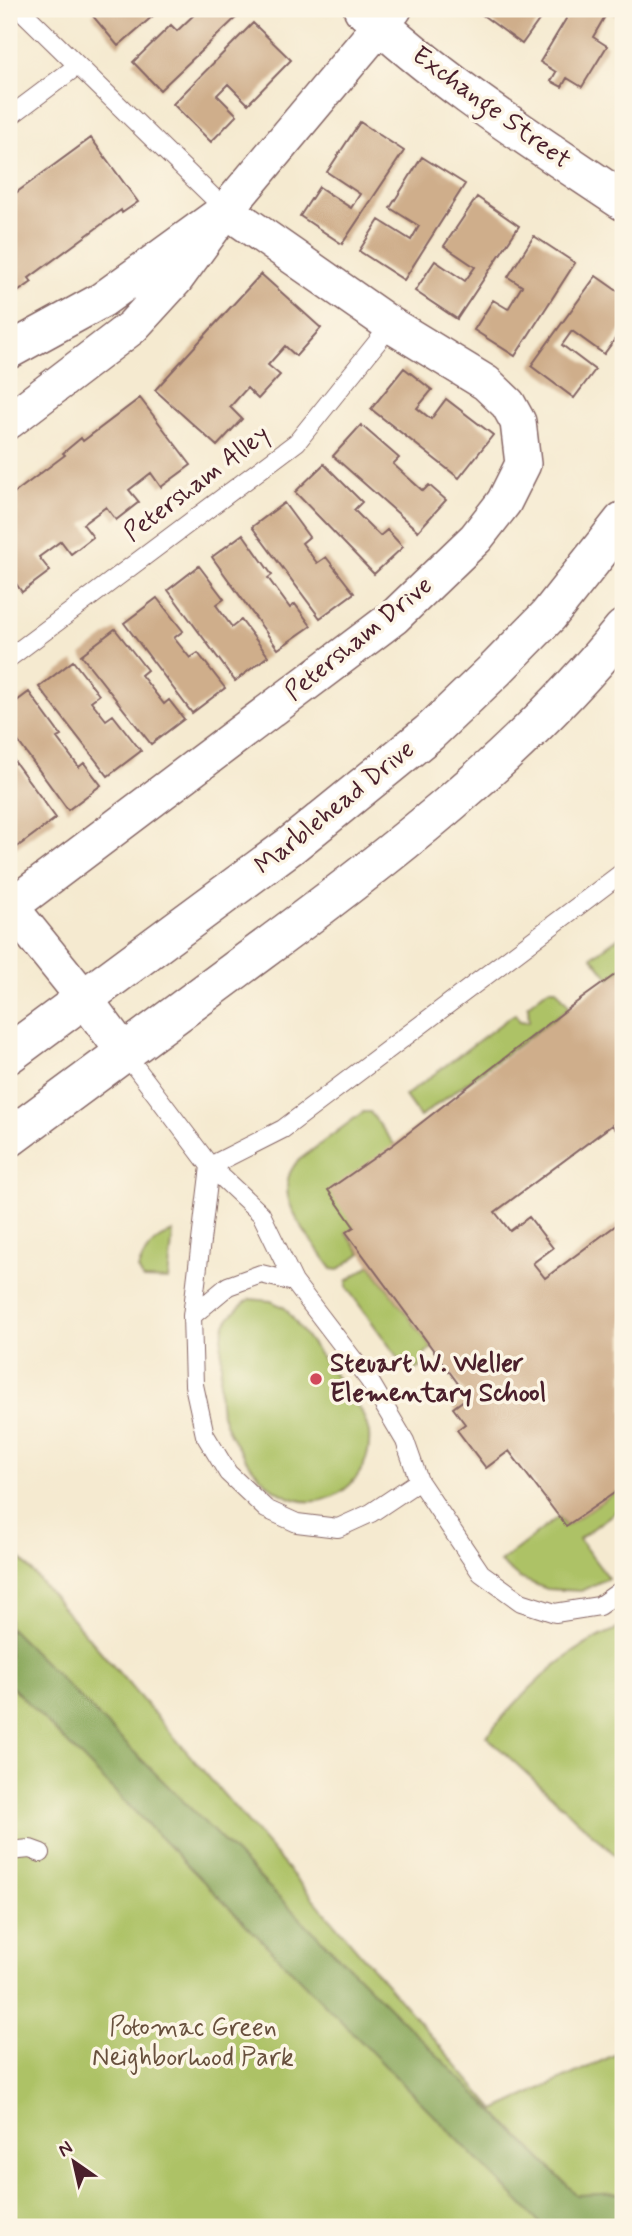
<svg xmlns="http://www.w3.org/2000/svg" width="632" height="2236" font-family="Mynerve,sans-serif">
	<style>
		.green { fill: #adc266; stroke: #7c7048; stroke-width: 2 }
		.forest { fill: #8aa85b; stroke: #6a6443; stroke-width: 2 }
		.building { fill: #cfae8b }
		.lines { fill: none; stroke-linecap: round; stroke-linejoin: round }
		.service-casing { stroke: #866665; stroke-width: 20 }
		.minor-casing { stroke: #866665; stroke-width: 38 }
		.tertiary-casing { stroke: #866665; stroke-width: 41 }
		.service { stroke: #fff; stroke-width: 18 }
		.minor { stroke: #fff; stroke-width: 35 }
		.tertiary { stroke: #fff; stroke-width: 38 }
		.poi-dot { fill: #d1495b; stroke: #fcf5e5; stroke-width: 2.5 }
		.labels { text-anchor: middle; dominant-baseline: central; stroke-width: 7; stroke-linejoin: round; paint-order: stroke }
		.street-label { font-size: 26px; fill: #4a1f2b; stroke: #fcf5e5 }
		.poi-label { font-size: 26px; font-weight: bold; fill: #4a1f2b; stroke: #fcf5e5; text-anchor: start }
		.park-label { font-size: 26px; fill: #68503d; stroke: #fcf5e5 }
	</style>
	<rect width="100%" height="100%" fill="#fcf5e5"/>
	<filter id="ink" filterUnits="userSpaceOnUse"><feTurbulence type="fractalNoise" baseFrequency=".0143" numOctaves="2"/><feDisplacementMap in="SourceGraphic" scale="14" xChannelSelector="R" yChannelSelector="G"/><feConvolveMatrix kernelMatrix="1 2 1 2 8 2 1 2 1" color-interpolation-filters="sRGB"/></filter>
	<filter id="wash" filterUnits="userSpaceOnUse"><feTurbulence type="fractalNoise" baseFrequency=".00686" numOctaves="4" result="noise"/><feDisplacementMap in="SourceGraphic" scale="28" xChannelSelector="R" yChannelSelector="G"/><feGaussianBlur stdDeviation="1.57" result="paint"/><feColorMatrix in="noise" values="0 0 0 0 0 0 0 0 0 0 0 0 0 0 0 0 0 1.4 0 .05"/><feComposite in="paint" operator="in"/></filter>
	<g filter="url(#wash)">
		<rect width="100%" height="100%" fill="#f5ead0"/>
		<path class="green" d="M623,934V969L610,979L592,957Z
			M548,989H556L570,1007L420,1117L405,1096L510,1017L515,1014L520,1021L529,1022L528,1005Z
			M363,1112H370L394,1144L354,1227L346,1233L361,1253L338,1270L332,1269C312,1240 265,1193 299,1160Z
			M173,1232L168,1280L143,1279L138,1269C145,1250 153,1240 173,1232Z
			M370,1265L432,1348L423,1356L421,1367L414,1371L407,1370L347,1288V1281Z
			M250,1299L271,1301L285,1308L362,1412C364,1419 368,1426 369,1433C373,1479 328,1517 284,1495C258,1482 228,1439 221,1411C218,1397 220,1382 221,1368C222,1330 218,1322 250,1299Z
			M623,1487V1506L579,1539L608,1578L581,1591L547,1589L519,1578L500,1562L558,1517L566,1526Z
			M9,1545L495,2110L623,2051V2193L577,2196L506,2123L595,2227H9Z
			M623,1627V1862L486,1736C524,1692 567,1646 623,1627Z"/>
		<path class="forest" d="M9,1627L577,2195L623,2193V2227H544L9,1684Z"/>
		<g id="blocks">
			<path class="building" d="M100,9H161L118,46L92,15Z
				M200,9H241L243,11L160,90L133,62L171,25L177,31Z
				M486,9H547L522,44L481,14Z
				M572,9H623L620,19L608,11L593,37L607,46L582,87L567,78L562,87L551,81L556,72L540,62Z
				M253,23L291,60L248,104L228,84L217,95L237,115L211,142L173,104Z
				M360,122L404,151L342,244L300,216L319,187L351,208L360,194L327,172Z
				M91,138L138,202L122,213L121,210L29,278L32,282L16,293L9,283V198Z
				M422,157L465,184L404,280L359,251L379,220L411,240L419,226L390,208Z
				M477,197L519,226L457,319L415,291L435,261L465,281L475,267L444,246Z
				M534,236L575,263L515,356L474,330L493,300L508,309L522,286L508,277Z
				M261,274L321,328L296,356L285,346L268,365L280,375L258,399L247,388L230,407L242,419L217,446L155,390Z
				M596,276L623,295V328L604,354L572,331L562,345L595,370L574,398L531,366Z
				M404,368L432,390L417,408L431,419L446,399L493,435L459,478L371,409Z
				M140,398L191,465L161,487L151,473L129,490L139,502L116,520L106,507L83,524L93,537L71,554L61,541L39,557L50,571L22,592L9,574V497L65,455L63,453L81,438L83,441Z
				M361,425L399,458L393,464L423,491L429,485L446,500L418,531L333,456Z
				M324,464L362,502L354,510L380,536L387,530L403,547L374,574L295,492Z
				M284,503L309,537L302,543L317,563L326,557L354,593L320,618L252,527Z
				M243,534L272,575L268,578L290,608L295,604L311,626L278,649L212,557Z
				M199,566L224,599L216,605L232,627L241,620L268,656L235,681L168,590Z
				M157,598L183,631L174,638L190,658L198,653L225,688L192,713L124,623Z
				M115,629L147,670L141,675L164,704L169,700L184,719L151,744L81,655Z
				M73,661L99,695L91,701L106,720L113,715L141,751L108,776L39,687Z
				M29,692L61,736L57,738L79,767L84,763L101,785L68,810L9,729V707Z
				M9,754L56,818L13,850L9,843Z
				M623,969V1139L612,1125L495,1212L510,1231L529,1217L553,1248L533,1263L545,1278L623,1220V1487L566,1526L509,1451L486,1468L457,1430L465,1424L453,1408L468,1397L346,1232L354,1227L328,1190L394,1144L570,1007Z"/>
		</g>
	</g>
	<g filter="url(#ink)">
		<use href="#blocks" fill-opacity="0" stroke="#866665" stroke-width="2"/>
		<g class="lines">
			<defs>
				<path id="service" d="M20,9L226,210
					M9,117L77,66
					M9,658L297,442L391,325
					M124,1052L210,1166L283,1129L623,872
					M210,1166L261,1214L294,1282L369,1380L405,1441L419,1481L371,1513L338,1528L297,1523L266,1509L228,1473L205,1435L194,1385L192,1316Z
					M192,1316L228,1286L261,1274L294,1282
					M419,1481L481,1573L521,1602L555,1613L599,1606L623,1589
					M9,1851L30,1849L41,1853"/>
				<path id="minor" d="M9,351L102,300L226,210L175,280L132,327L9,421
					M9,905L84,998L124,1052
					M10,907L394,617L476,538L504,502L523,464L518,422L508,404L486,383L391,325L226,210L394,9"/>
				<path id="tertiary" d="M363,9C442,83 534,141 623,201
					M9,1054L290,846L429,733L496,669L548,616L623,521
					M9,1138C92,1076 176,1014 260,952C390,856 521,755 623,629"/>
			</defs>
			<use href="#service" class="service-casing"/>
			<use href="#minor" class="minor-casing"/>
			<use href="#tertiary" class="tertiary-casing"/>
			<use href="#service" class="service"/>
			<use href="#minor" class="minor"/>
			<use href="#tertiary" class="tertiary"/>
		</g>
	</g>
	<circle class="poi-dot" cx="316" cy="1379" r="7"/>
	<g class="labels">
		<g class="street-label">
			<text transform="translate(491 108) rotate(36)">Exchange Street</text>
			<text transform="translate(197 484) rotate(-37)">Petersham Alley</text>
			<text transform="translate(359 639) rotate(-39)">Petersham Drive</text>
			<text transform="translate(335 808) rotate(-39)">Marblehead Drive</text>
		</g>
		<g class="poi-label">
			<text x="330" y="1364">Steuart W. Weller<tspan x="330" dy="30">Elementary School</tspan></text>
		</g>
		<g class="park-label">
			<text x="193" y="2028">Potomac Green<tspan x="193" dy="30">Neighborhood Park</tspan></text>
		</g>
	</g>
	<rect width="632" height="2236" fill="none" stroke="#fcf5e5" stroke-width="35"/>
	<g transform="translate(74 2162) rotate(326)" stroke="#fcf5e5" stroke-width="5" paint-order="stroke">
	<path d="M0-5L12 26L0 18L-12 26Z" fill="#4a1f2b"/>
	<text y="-10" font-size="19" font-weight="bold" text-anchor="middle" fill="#4a1f2b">N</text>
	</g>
</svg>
